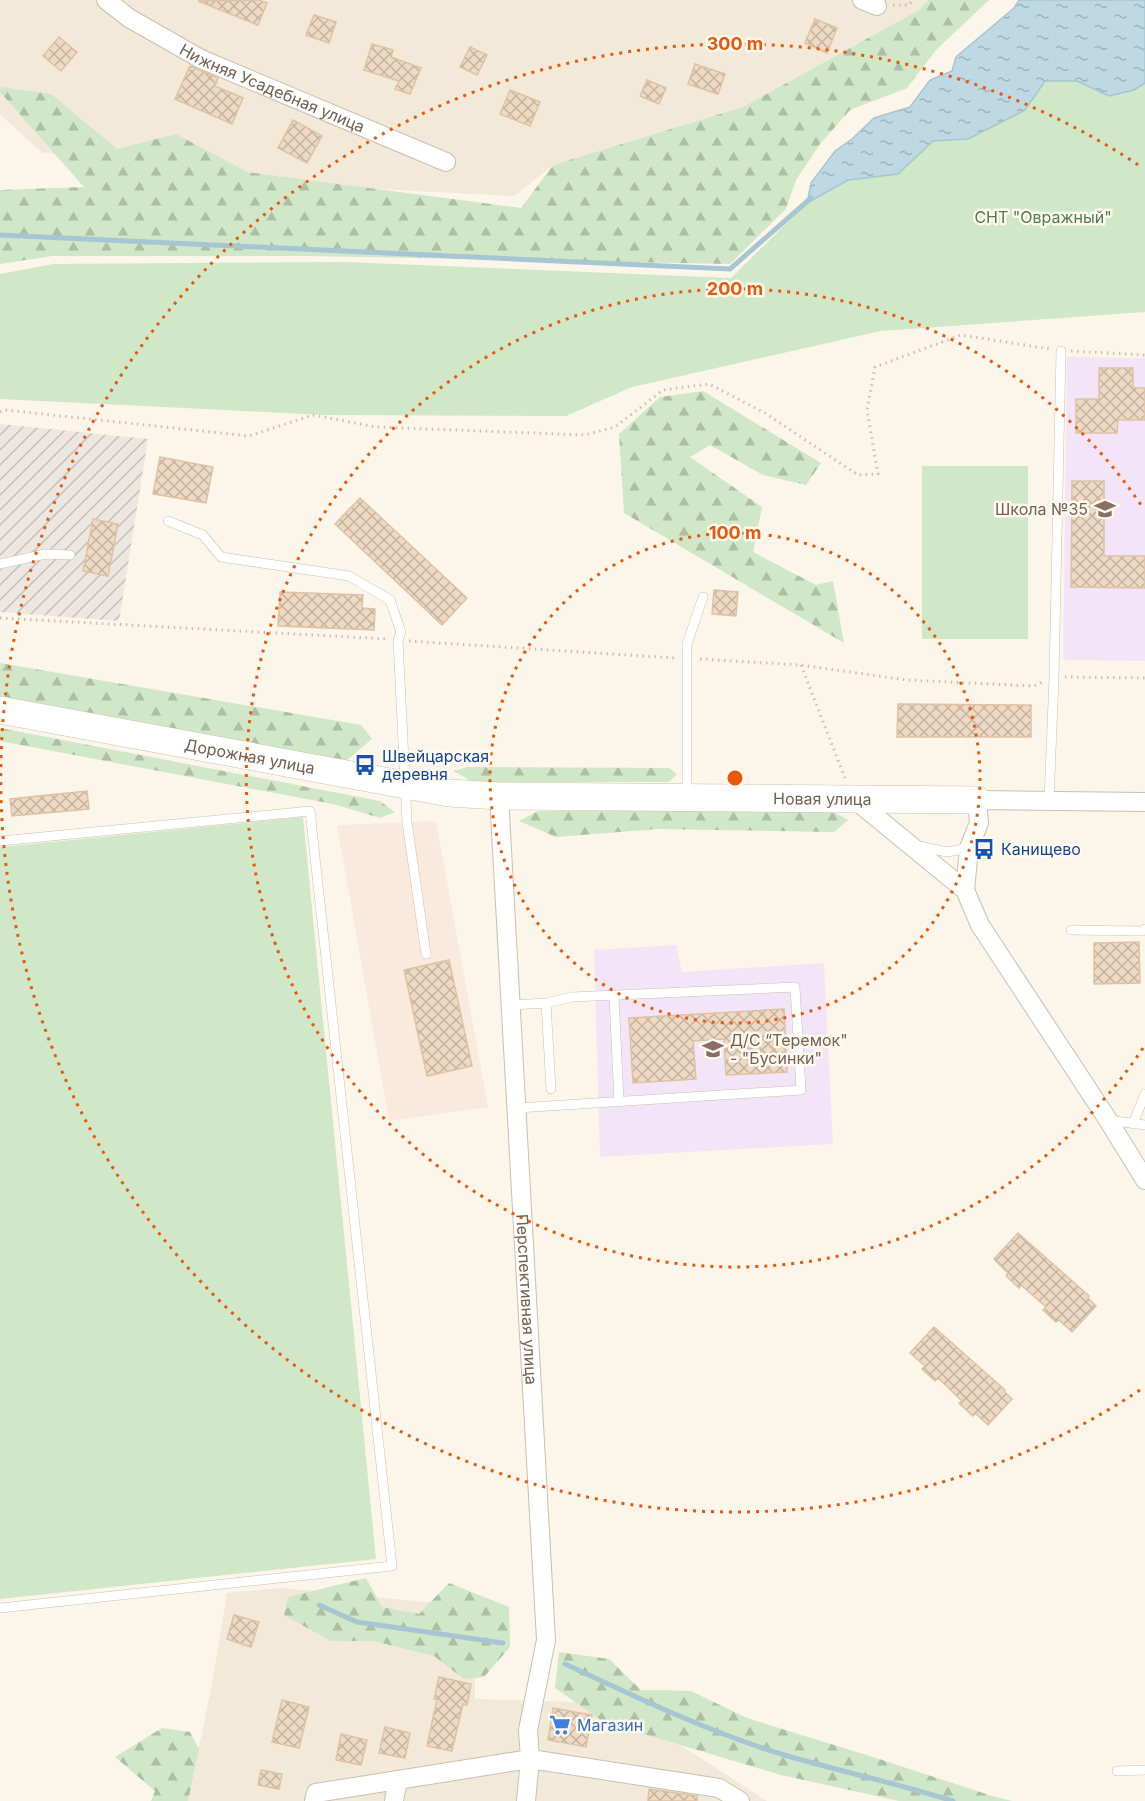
<svg xmlns="http://www.w3.org/2000/svg" width="1145" height="1801" font-family="Inter,sans-serif">
	<style>
		.residential { fill: #f2e9d8 }
		.commercial { fill: #faeadd }
		.industrial { fill: url(#industrial-furrows) }
		.education { fill: #f3e5f7 }
		.green { fill: #d0e7c8 }
		.forest { fill: url(#forest-firs) }
		.water { fill: url(#water-ripples); stroke: #a6c6d4; stroke-width: 1.5 }
		.lines { fill: none; stroke-linecap: round; stroke-linejoin: round }
		.stream { stroke: #a6c6d4; stroke-width: 5 }
		.building { fill: url(#building-cross-hatch); stroke: #dfc2a4; stroke-width: 1.5 }
		.lane-casing { stroke: #ccbfaf; stroke-width: 10 }
		.street-casing { stroke: #ccbfaf; stroke-width: 20 }
		.secondary-casing { stroke: #cec0ad; stroke-width: 28 }
		.path { stroke: #d3bda6; stroke-width: 3; stroke-dasharray: 1.5 4.5; stroke-linecap: butt }
		.lane { stroke: #fff; stroke-width: 9 }
		.street { stroke: #fff; stroke-width: 18 }
		.secondary { stroke: #fff; stroke-width: 27 }
		.ring { fill: none; stroke: #e8590c; stroke-width: 3; stroke-dasharray: 3 6 }
		.labels { text-anchor: middle; dominant-baseline: central; stroke-width: 5; stroke-linejoin: round; paint-order: stroke }
		.street-label { font-size: 16px; fill: #73604f; stroke: #fdfaef }
		.park-label { font-size: 16px; fill: #537d4b; stroke: #fdfaef }
		.education-label { font-size: 16px; fill: #785e54; stroke: #fdfaef; text-anchor: end }
		.transit-label { font-size: 16px; fill: #164399; stroke: #fdfaef; text-anchor: start }
		.shop-label { font-size: 16px; fill: #366cbe; stroke: #fdfaef; text-anchor: start }
		.centre { fill: #e8590c; stroke: #fdfaef; stroke-width: 3 }
		.ring-label { font-size: 18px; text-anchor: middle; font-weight: bold; fill: #e8590c; stroke: #fdfaef; stroke-width: 5; stroke-linejoin: round; paint-order: stroke }
	</style>
	<defs>
		<pattern id="industrial-furrows" width="10" height="10" patternUnits="userSpaceOnUse" patternTransform="scale(1.5)"><rect width="10" height="10" fill="#ece8e1"/><path d="M-1 1l2-2M0 10L10 0M9 11l2-2" fill="none" stroke="#c4bfb9"/></pattern>
		<pattern id="forest-firs" width="22" height="20" patternUnits="userSpaceOnUse" patternTransform="scale(1.5)"><rect width="22" height="20" fill="#d0e7c8"/><path d="M5 1l3.5 6h-7zM16 11l3.5 6h-7z" fill="#adbfa5"/></pattern>
		<pattern id="water-ripples" width="26" height="14" patternUnits="userSpaceOnUse" patternTransform="scale(1.5)"><rect width="26" height="14" fill="#bed9e3"/><path d="M2 4q2-2 4 0t4 0M15 11q2-2 4 0t4 0" fill="none" stroke="#9fb3ba"/></pattern>
		<pattern id="building-cross-hatch" width="8" height="8" patternUnits="userSpaceOnUse" patternTransform="scale(1.5)"><rect width="8" height="8" fill="#eed9c3"/><path d="M0 0l8 8M0 8l8-8" fill="none" stroke="#c5b3a1"/></pattern>
	</defs>
	<rect width="100%" height="100%" fill="#fbf6e9"/>
	<path class="residential" d="M0,0H928L919,10L743,107L553,165L514,196L254,183L41,152L0,114Z
		M282,1588L475,1607V1699L615,1703L767,1801H188L211,1689L227,1593Z"/>
	<path class="commercial" d="M436,821L488,1107L389,1121L337,825Z"/>
	<path class="industrial" d="M0,424L148,439L119,621L0,612Z"/>
	<path class="education" d="M1067,357L1145,358V661L1063,660Z
		M676,945L682,972L824,963L833,1144L600,1157L594,950Z"/>
	<path class="green" d="M1045,81H1077L1109,95L1134,90L1145,83V312L881,331L632,387L566,416L327,415L0,399V274L53,264L345,262L731,278L807,203L848,180L903,169L933,141L968,139L1025,110Z
		M922,466H1028V639H922Z
		M303,817L376,1559L0,1599V847Z"/>
	<path class="forest" d="M928,0H989L936,50L907,88L850,110L820,144L796,180L786,209L730,264L309,256H52L0,264V190L84,187L0,92V87L51,94L117,149L176,134L247,172L521,208L553,165L743,107L919,10Z
		M703,391L821,463L806,485L763,475L710,445L690,457L762,507L753,552L816,585L833,581L844,643L624,513L619,434L660,397Z
		M0,663L361,725L372,739L345,762L0,696Z
		M0,728L380,801L395,812L380,818L333,804L0,741Z
		M467,767L669,768L677,774L669,782H472L454,771Z
		M538,811H832L848,820L834,832L658,829L556,837L519,821Z
		M366,1578L382,1607L419,1614L449,1583L509,1607L510,1647L484,1677L464,1679L434,1656L374,1641H331L284,1615L288,1597Z
		M559,1652L609,1659L641,1690L691,1691L747,1718L873,1757L992,1796L1012,1801H899L781,1775L604,1722L555,1688Z
		M162,1728L190,1732L199,1749L188,1801H151L155,1791L115,1757Z"/>
	<path class="water" d="M1019,0H1145V83L1134,90L1109,96L1077,81H1045L1025,110L968,139L933,141L898,174L848,180L807,203L811,183L835,151L852,139L874,118L910,107L930,80L952,71L956,57L1014,8Z"/>
	<g class="lines">
		<path class="stream" d="M0,235L730,269L811,198
			M319,1605L357,1622L503,1643
			M565,1664C636,1697 706,1731 781,1754C838,1771 896,1783 953,1801"/>
	</g>
	<path class="building" d="M259,0L267,3L258,25L198,1Z
		M314,15L336,22L329,43L306,35Z
		M815,19L837,28L827,53L805,43Z
		M59,37L77,52L61,71L43,56Z
		M372,44L393,50L391,57L421,68L410,94L395,89L399,81L364,70Z
		M470,47L487,55L477,75L460,67Z
		M695,64L725,74L718,94L688,84Z
		M190,66L218,78L215,86L243,98L232,124L175,99Z
		M647,80L666,88L659,104L640,96Z
		M510,90L540,102L530,126L500,114Z
		M293,120L322,136L307,163L278,148Z
		M1099,368H1133V388H1145V420H1118L1117,433H1076V399H1099Z
		M160,457L213,467L206,503L153,494Z
		M1072,481H1104V556H1145V588L1071,587Z
		M360,498L467,598L442,625L335,524Z
		M93,519L118,524L108,576L83,571Z
		M714,590L738,592L736,616L712,614Z
		M280,592L363,595L362,608L375,609L374,630L278,626Z
		M898,704L1031,705V737H897Z
		M87,791L89,809L12,816L10,799Z
		M1139,942L1140,983L1094,984V943Z
		M449,960L472,1066L427,1076L404,970Z
		M784,1009L787,1072L726,1075L724,1039L693,1041L696,1079L633,1083L629,1018Z
		M1018,1233L1089,1296L1088,1298L1096,1306L1072,1332L1059,1320L1056,1322L1043,1310L1046,1307L1021,1285L1019,1288L1006,1276L1008,1273L994,1259Z
		M934,1327L1005,1390L1004,1391L1012,1399L988,1425L975,1413L973,1416L959,1403L962,1401L938,1378L935,1381L922,1369L925,1366L910,1353Z
		M234,1615L259,1622L251,1647L227,1639Z
		M439,1677L471,1684L467,1705L463,1704L452,1751L427,1746L437,1699H434Z
		M282,1700L309,1707L299,1748L272,1742Z
		M553,1708L592,1715L586,1747L548,1740Z
		M385,1727L410,1733L405,1758L379,1753Z
		M341,1734L367,1740L361,1765L336,1760Z
		M261,1770L282,1774L279,1789L258,1785Z
		M649,1789L697,1796V1801H648Z"/>
	<g class="lines">
		<defs>
			<path id="lane" d="M168,521L203,535L221,557L349,576L390,600L401,632L398,640L407,822L426,954
				M0,564L45,554L70,555
				M687,795V644L703,597
				M1049,801L1054,677L1061,351
				M0,841L310,811L392,1566L0,1608
				M919,846L947,852L969,848
				M1071,930L1142,931L1145,929
				M614,996L619,1101
				M546,1003L551,1089
				M511,1005L546,1003L572,997L795,987L801,1090L517,1108
				M1108,1120L1145,1125
				M1133,1124L1145,1094
				M1117,1771L1145,1770"/>
			<g id="street">
				<path id="s1" d="M106,0L129,18L201,59L446,162"/>
				<path d="M862,0L877,6"/>
				<path id="s2" d="M499,796L546,1640L528,1730L530,1759L526,1801"/>
				<path d="M854,799L965,890L980,925L1108,1120L1145,1180"/>
				<path d="M965,890L969,848L979,823L977,800L1145,802"/>
				<path d="M314,1801L316,1793L530,1759L719,1788L740,1801"/>
				<path d="M394,1801L398,1780"/>
			</g>
			<g id="secondary">
				<path id="s3" d="M0,710L449,793L499,796L977,800"/>
			</g>
		</defs>
		<use href="#lane" class="lane-casing"/>
		<use href="#street" class="street-casing"/>
		<use href="#secondary" class="secondary-casing"/>
		<path class="path" d="M893,5H909L913,0
			M1071,351L1145,355
			M0,412L5,410L249,436L313,415L376,427L585,435L615,427L663,390L709,384L765,413L858,475L878,474L867,410L875,367L961,335L1050,349
			M0,618L388,639
			M409,641L675,658
			M700,659L801,665L907,680L1034,686L1042,682
			M801,665L845,778
			M1065,677L1145,678"/>
		<use href="#lane" class="lane"/>
		<use href="#street" class="street"/>
		<use href="#secondary" class="secondary"/>
	</g>
	<g class="ring">
		<circle cx="735" cy="778" r="245"/>
		<path d="M1143 1048A489 489 0 1 1 1143 508"/>
		<path d="M1140 1390A734 734 0 1 1 1140 166"/>
	</g>
	<defs>
		<symbol id="school-bare" viewBox="-9 -9 18 18"><path d="M0-5L7-2L0 1L-7-2ZM-4 1L0 2.5L4 1V4Q0 6-4 4Z" fill="#8d6e63" stroke="#fdfaef" stroke-width="2.5" paint-order="stroke"/></symbol>
		<symbol id="bus-bare" viewBox="-9 -9 18 18"><path d="M-5-6H5V4H4V6H2V4H-2V6H-4V4H-5ZM-3.5-4V0h7V-4ZM-3.5 1.2v1.5H-2V1.2ZM2 1.2v1.5H3.5V1.2Z" fill="#1a4fb4" stroke="#fdfaef" stroke-width="2.5" paint-order="stroke"/></symbol>
		<symbol id="supermarket-bare" viewBox="-9 -9 18 18"><path d="M-6-5.5h2.5l.6 2H6L4.5 2H-2.5L-4.4-4H-6ZM-1.5 3.2a1.3 1.3 0 1 0 .1 0ZM3 3.2a1.3 1.3 0 1 0 .1 0Z" fill="#3f7fe0" stroke="#fdfaef" stroke-width="2.5" paint-order="stroke"/></symbol>
	</defs>
	<g fill-rule="evenodd">
		<use href="#school-bare" x="1090" y="494" width="30" height="30"/>
		<use href="#bus-bare" x="350" y="750" width="30" height="30"/>
		<use href="#bus-bare" x="969" y="834" width="30" height="30"/>
		<use href="#school-bare" x="698" y="1034" width="30" height="30"/>
		<use href="#supermarket-bare" x="545" y="1710" width="30" height="30"/>
	</g>
	<g class="labels">
		<g class="street-label">
			<text stroke="none"><textPath href="#s1" startOffset="189">Нижняя Усадебная улица</textPath></text>
			<text stroke="none"><textPath href="#s3" startOffset="254">Дорожная улица</textPath></text>
			<text stroke="none"><textPath href="#s3" startOffset="830">Новая улица</textPath></text>
			<text stroke="none"><textPath href="#s2" startOffset="504">Перспективная улица</textPath></text>
		</g>
		<g class="park-label">
			<text x="1043" y="217">СНТ "Овражный"</text>
		</g>
		<g class="education-label">
			<text x="1088" y="509">Школа №35</text>
			<text x="730" y="1040" text-anchor="start">Д/С “Теремок"<tspan x="730" dy="18">- "Бусинки"</tspan></text>
		</g>
		<g class="transit-label">
			<text x="382" y="756">Швейцарская<tspan x="382" dy="18">деревня</tspan></text>
			<text x="1001" y="849">Канищево</text>
		</g>
		<g class="shop-label">
			<text x="577" y="1725">Магазин</text>
		</g>
	</g>
	<circle cx="735" cy="778" r="9" class="centre"/>
	<g class="ring-label">
		<text x="735" y="50">300 m</text>
		<text x="735" y="295">200 m</text>
		<text x="735" y="539">100 m</text>
	</g>
</svg>
